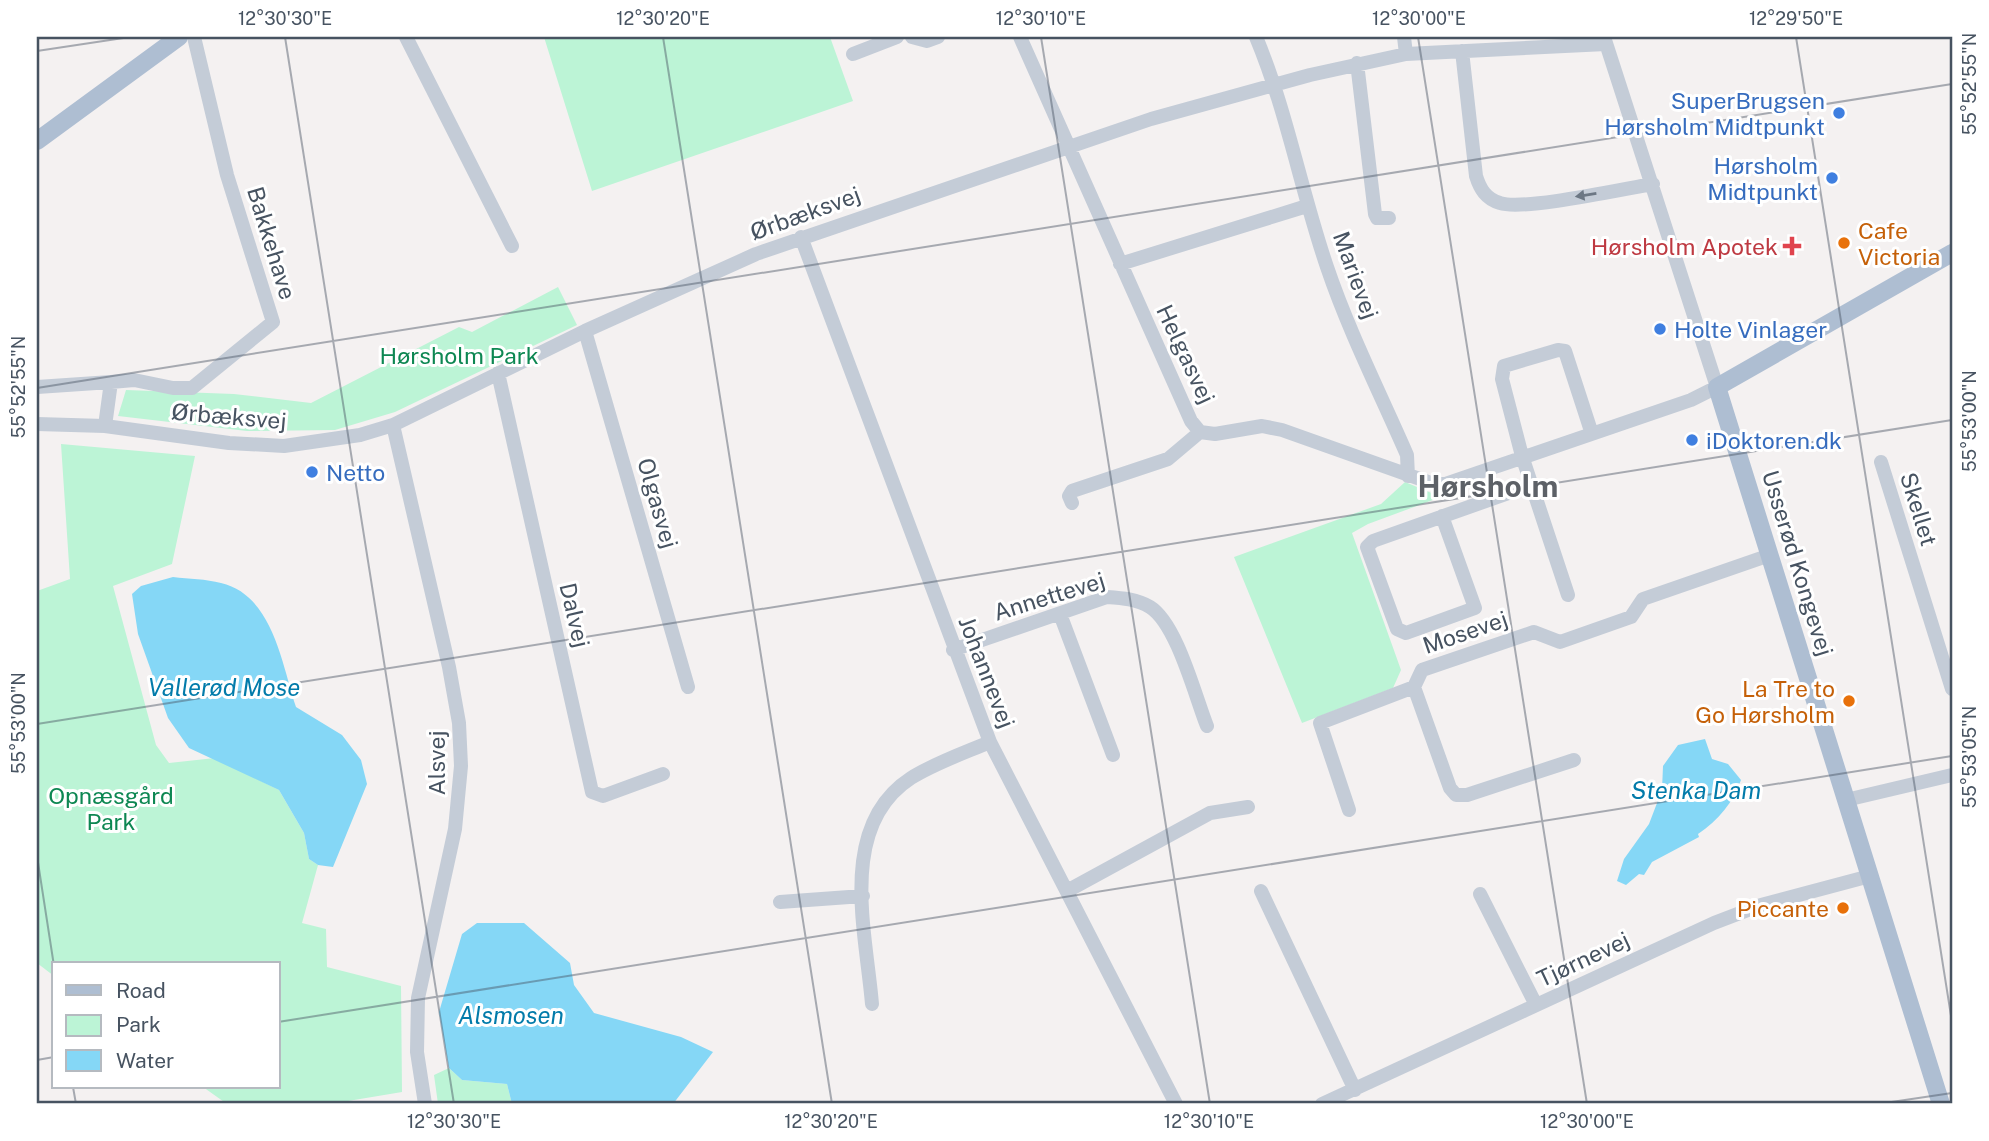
<svg xmlns="http://www.w3.org/2000/svg" width="1989" height="1141" font-family="'Public Sans',sans-serif">
	<style>
		.green { fill: #bcf4d6 }
		.water { fill: #85d7f6 }
		.lines { fill: none; stroke-linecap: round; stroke-linejoin: round }
		.minor { stroke: #c4ccd7; stroke-width: 14 }
		.major { stroke: #aebed2; stroke-width: 18 }
		.oneway { fill: #6c7784 }
		.ticks { fill: none; stroke: #475361; stroke-width: 2; stroke-opacity: 0.45 }
		.shop-dot { fill: #3f7fe0; stroke: #fff; stroke-width: 2.5 }
		.food-dot { fill: #e8710a; stroke: #fff; stroke-width: 2.5 }
		.health-dot { fill: #e0444e; stroke: #fff; stroke-width: 2.5 }
		.labels { text-anchor: middle; dominant-baseline: central; stroke-width: 6; stroke-linejoin: round; paint-order: stroke }
		.shop-label { font-size: 23px; fill: #366cbe; stroke: #fff; text-anchor: start }
		.street-label { font-size: 23px; fill: #475361; stroke: #fff }
		.food-label { font-size: 23px; fill: #c56008; stroke: #fff; text-anchor: end }
		.health-label { font-size: 23px; fill: #be3a42; stroke: #fff; text-anchor: end }
		.park-label { font-size: 23px; fill: #0d8752; stroke: #fff }
		.water-label { font-size: 24px; font-style: italic; fill: #027baa; stroke: #fff }
		.district-label { font-size: 30px; font-weight: bold; fill: #5d6167; stroke: #fff }
		.neatline { fill: none; stroke: #475361; stroke-width: 2.5 }
		.ticks-label { font-size: 18px; text-anchor: middle; fill: #475361 }
	</style>
	<rect width="100%" height="100%" fill="#f4f1f1"/>
	<path class="green" d="M544,37H830L853,101L592,191Z
		M558,287L577,325L395,412L335,430L247,431L118,416L126,390L234,394L311,403L459,327L472,332Z
		M61,444L195,456L172,564L113,586L156,745L169,763L215,758L279,790L304,833L309,859L318,865L302,923L326,929L327,967L401,986L402,1092L330,1104H227L203,1087H278V964H54V976L37,963V591L70,579Z
		M1405,482L1441,497L1368,524L1352,533L1401,670L1393,688L1302,723L1234,557L1381,504Z
		M449,1068L462,1080L507,1084L512,1104H438L434,1075Z"/>
	<path class="water" d="M173,577C189,579 206,579 221,583C273,595 282,665 296,707L342,735L361,760L367,784L333,867L318,865L309,859L304,833L279,790L189,748L168,718L138,634L132,594L141,586Z
		M1705,739L1712,759L1728,764L1741,780C1734,801 1718,821 1698,834L1699,837L1652,862L1644,875L1639,874L1626,885L1617,881L1624,859L1649,824L1662,790L1663,766L1678,745Z
		M477,923H524L570,963L574,985L594,1013L681,1037L713,1052L673,1104H512L507,1084L462,1080L449,1068L439,1012L462,934Z"/>
	<g class="lines">
		<path class="minor" d="M406,37L512,246
			M912,37L927,41L938,37
			M1020,37L1191,421L1200,432
			M1256,37C1287,111 1301,191 1327,267C1349,332 1380,393 1407,455L1408,476
			M1404,37L1406,54
			M1462,51L1476,176C1480,189 1486,199 1500,203C1523,211 1623,189 1653,184
			M853,54L897,37
			M1357,63L1375,214L1377,218H1389
			M801,237L990,742L1176,1104
			M1120,264L1307,206
			M585,331L688,687
			M498,373L592,792L603,796L663,774
			M111,382L134,380L173,388H192L273,322L227,175L194,37
			M37,387L111,382L105,426
			M37,424L105,426L229,443L284,446L360,435L393,425L585,331L756,254L1151,119L1310,75L1406,54L1606,44
			M393,425L449,667L459,723L461,766L455,829L418,998L417,1052L425,1104
			M1200,432L1215,434L1262,426L1282,430L1434,484H1445L1691,400L1717,387L1604,37
			M1881,462L1952,689
			M1072,503L1069,496L1072,491L1168,459L1200,432
			M1442,516L1475,608L1406,633L1397,629L1367,547L1373,541L1531,485
			M1568,595L1522,456L1502,379L1504,366L1558,350L1565,351L1591,431
			M1060,614L1113,755
			M953,650L1107,597C1122,598 1137,599 1150,607C1177,624 1195,696 1207,726
			M1414,687L1450,788L1456,795H1467L1574,760
			M1846,800L1952,775
			M1349,810L1320,723L1414,687L1422,670L1534,632L1560,642L1631,617L1643,599L1770,555
			M1067,891L1210,813L1248,807
			M1261,891L1355,1090
			M1480,894L1536,1005
			M780,902L863,896
			M872,1004C866,931 837,826 911,778C935,763 964,753 990,742
			M1322,1104L1714,923L1761,905L1870,876"/>
		<path class="major" d="M37,141L179,37
			M1941,1104L1717,387L1952,253"/>
	</g>
	<defs><path id="oneway-solid" d="M-6-.8H1V-3.2L6.5 0L1 3.2V.8H-6Z" transform="scale(1.75)"/></defs>
	<use class="oneway" href="#oneway-solid" transform="translate(1586 195) rotate(171)"/>
	<path class="ticks" d="M285,37L454,1104M663,37L832,1104M1041,37L1210,1104M1418,37L1587,1104M1796,37L1952,1022M37,51L130,37M37,388L1952,84M37,724L1952,420M37,856L54,966M278,1022L1952,756M37,1060L54,1057M73,1087L76,1104M1878,1104L1952,1093"/>
	<g class="shop-dot">
		<circle cx="1839" cy="113" r="7"/>
		<circle cx="1832" cy="178" r="7"/>
		<circle cx="1660" cy="329" r="7"/>
		<circle cx="1692" cy="440" r="7"/>
		<circle cx="312" cy="472" r="7"/>
	</g>
	<g class="food-dot">
		<circle cx="1844" cy="243" r="7"/>
		<circle cx="1849" cy="701" r="7"/>
		<circle cx="1843" cy="908" r="7"/>
	</g>
	<path class="health-dot" d="M1788.5 235.5h7v7h7v7h-7v7h-7v-7h-7v-7h7z"/>
	<g class="labels">
		<g class="shop-label">
			<text x="1825" y="100" text-anchor="end">SuperBrugsen<tspan x="1825" dy="26">Hørsholm Midtpunkt</tspan></text>
			<text x="1818" y="165" text-anchor="end">Hørsholm<tspan x="1818" dy="26">Midtpunkt</tspan></text>
			<text x="1674" y="329">Holte Vinlager</text>
			<text x="1706" y="440">iDoktoren.dk</text>
			<text x="326" y="472">Netto</text>
		</g>
		<g class="street-label">
			<text transform="translate(805 213) rotate(-20)">Ørbæksvej</text>
			<text transform="translate(272 243) rotate(73)">Bakkehave</text>
			<text transform="translate(1356 275) rotate(70)">Marievej</text>
			<text transform="translate(1186 354) rotate(65)">Helgasvej</text>
			<text transform="translate(229 416) rotate(5)">Ørbæksvej</text>
			<text transform="translate(658 503) rotate(74)">Olgasvej</text>
			<text transform="translate(1919 509) rotate(73)">Skellet</text>
			<text transform="translate(1798 563) rotate(73)">Usserød Kongevej</text>
			<text transform="translate(1049 596) rotate(-17)">Annettevej</text>
			<text transform="translate(575 615) rotate(77)">Dalvej</text>
			<text transform="translate(1465 632) rotate(-19)">Mosevej</text>
			<text transform="translate(987 672) rotate(69)">Johannevej</text>
			<text transform="translate(436 763) rotate(-90)">Alsvej</text>
			<text transform="translate(1583 959) rotate(-25)">Tjørnevej</text>
		</g>
		<g class="food-label">
			<text x="1858" y="230" text-anchor="start">Cafe<tspan x="1858" dy="26">Victoria</tspan></text>
			<text x="1835" y="688">La Tre to<tspan x="1835" dy="26">Go Hørsholm</tspan></text>
			<text x="1829" y="908">Piccante</text>
		</g>
		<g class="health-label">
			<text x="1778" y="246">Hørsholm Apotek</text>
		</g>
		<g class="park-label">
			<text x="459" y="355">Hørsholm Park</text>
			<text x="111" y="795">Opnæsgård<tspan x="111" dy="26">Park</tspan></text>
		</g>
		<g class="water-label">
			<text x="224" y="687">Vallerød Mose</text>
			<text x="1696" y="790">Stenka Dam</text>
			<text x="511" y="1015">Alsmosen</text>
		</g>
		<g class="district-label">
			<text x="1488" y="486">Hørsholm</text>
		</g>
	</g>
	<rect width="1989" height="1141" fill="none" stroke="#ffffff" stroke-width="77"/>
	<rect x="52" y="962" width="228" height="126" fill="#ffffff" stroke="#b5bac0" stroke-width="2"/>
	<rect x="66" y="985" width="35" height="10" fill="#aebed2" stroke="#b5bac0" stroke-width="2"/>
	<text x="116" y="998" font-size="21" fill="#475361">Road</text>
	<rect x="66" y="1015" width="35" height="21" fill="#bcf4d6" stroke="#b5bac0" stroke-width="2"/>
	<text x="116" y="1032" font-size="21" fill="#475361">Park</text>
	<rect x="66" y="1050" width="35" height="21" fill="#85d7f6" stroke="#b5bac0" stroke-width="2"/>
	<text x="116" y="1068" font-size="21" fill="#475361">Water</text>
	<rect x="38" y="38" width="1913" height="1064" class="neatline"/>
	<g class="ticks-label">
		<text x="285" y="25">12°30'30"E</text>
		<text x="663" y="25">12°30'20"E</text>
		<text x="1041" y="25">12°30'10"E</text>
		<text x="1419" y="25">12°30'00"E</text>
		<text x="1796" y="25">12°29'50"E</text>
		<text transform="translate(1970 84) rotate(-90)" y="6">55°52'55"N</text>
		<text transform="translate(19 387) rotate(-90)" y="6">55°52'55"N</text>
		<text transform="translate(1970 421) rotate(-90)" y="6">55°53'00"N</text>
		<text transform="translate(19 723) rotate(-90)" y="6">55°53'00"N</text>
		<text transform="translate(1970 757) rotate(-90)" y="6">55°53'05"N</text>
		<text x="454" y="1128">12°30'30"E</text>
		<text x="831" y="1128">12°30'20"E</text>
		<text x="1209" y="1128">12°30'10"E</text>
		<text x="1587" y="1128">12°30'00"E</text>
	</g>
</svg>
